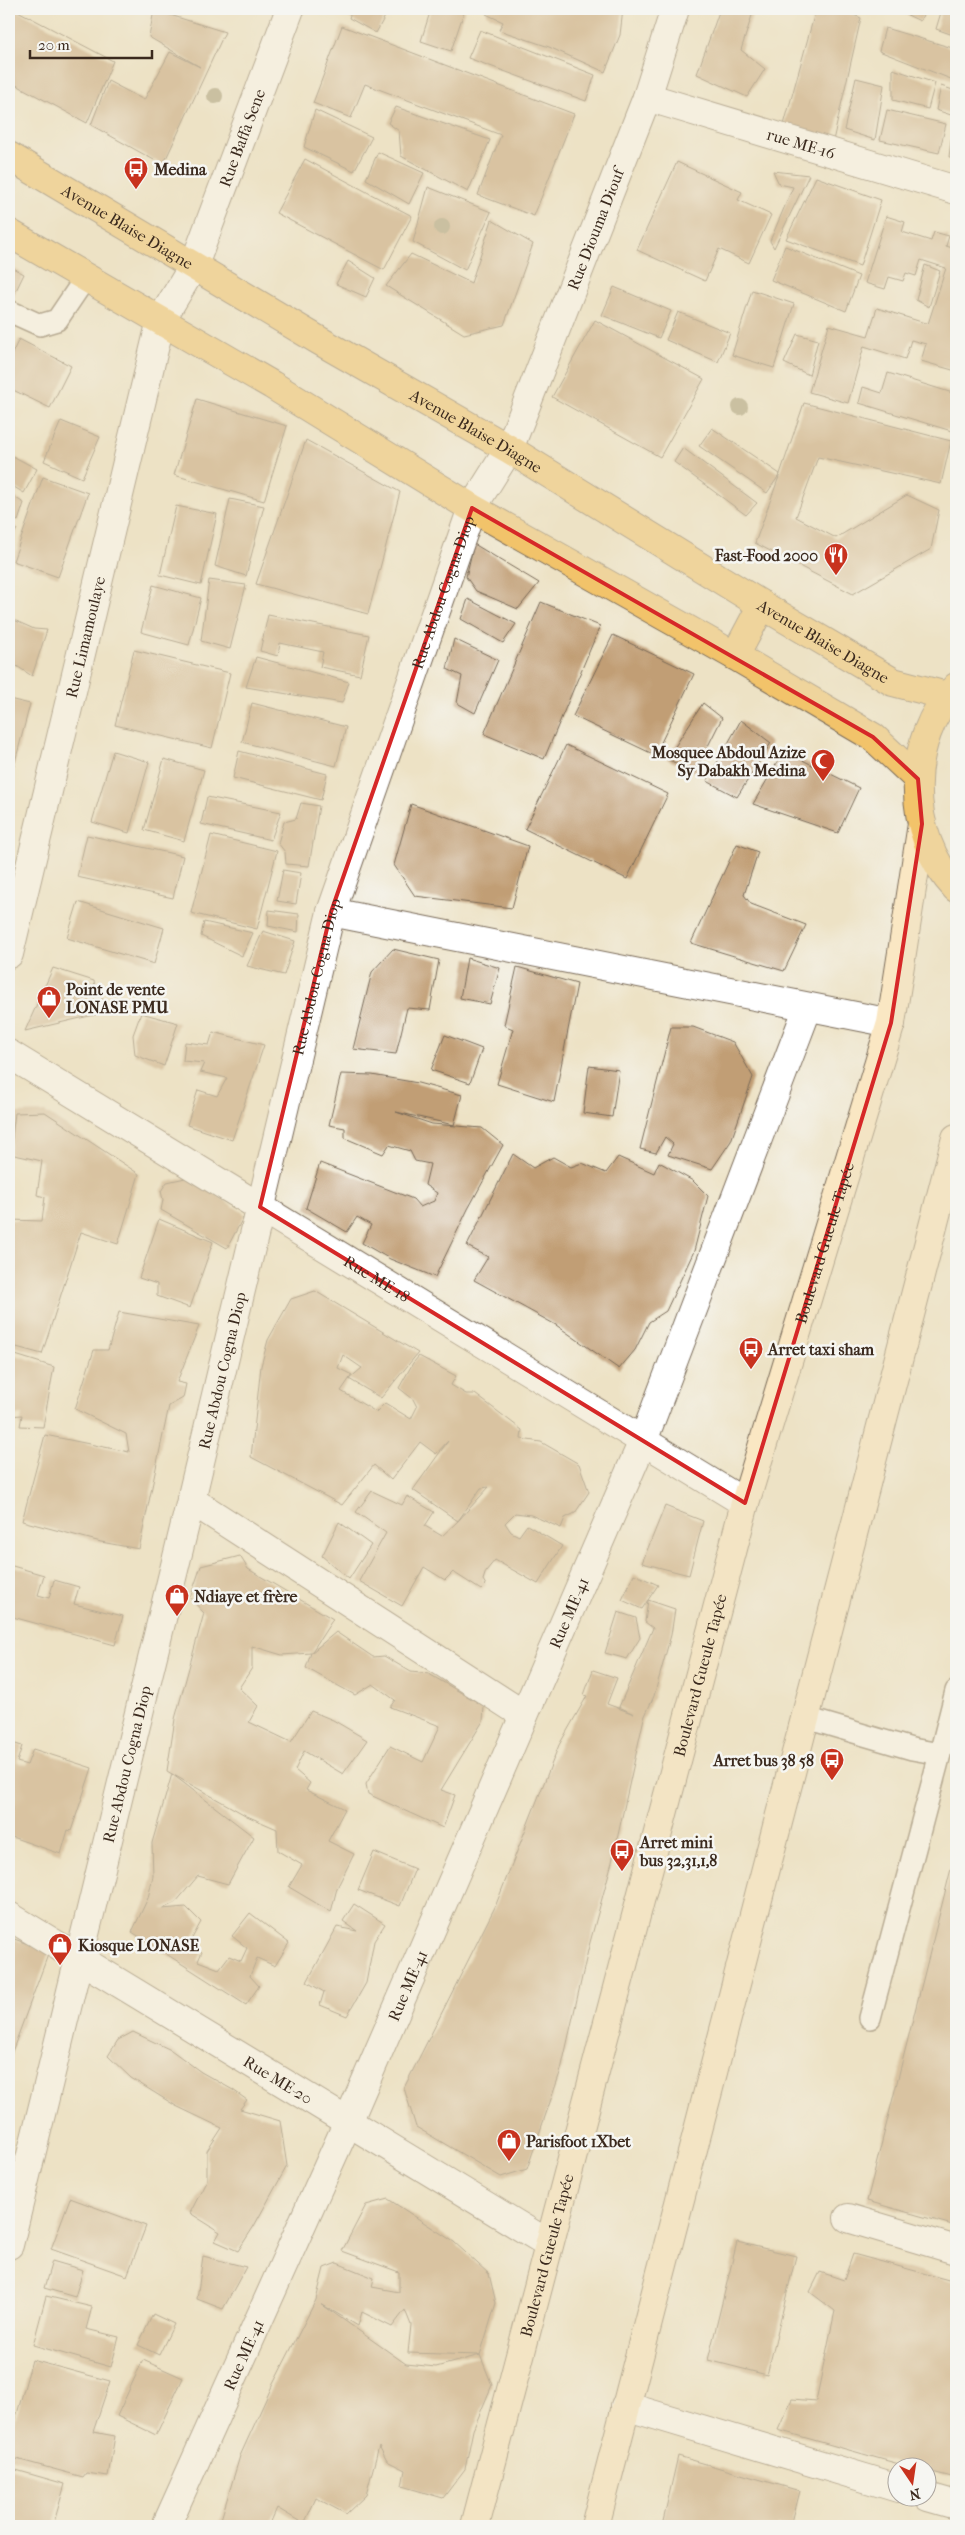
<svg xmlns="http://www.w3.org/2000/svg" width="965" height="2535" font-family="'IM FELL French Canon',serif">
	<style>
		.building { fill: #c19e74; fill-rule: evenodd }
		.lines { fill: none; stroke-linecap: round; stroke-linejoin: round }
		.lane-casing { stroke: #796a58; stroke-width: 24 }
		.street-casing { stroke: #796a58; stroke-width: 30 }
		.secondary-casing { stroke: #796a58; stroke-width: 30 }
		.primary-casing { stroke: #796a58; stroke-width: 30 }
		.lane { stroke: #fff; stroke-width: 21 }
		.street { stroke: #fff; stroke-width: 28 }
		.secondary { stroke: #fae7c3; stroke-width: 28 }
		.primary { stroke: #f2c36a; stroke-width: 28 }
		.tree { fill: #9f9776 }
		.marked { fill: none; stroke: #d62828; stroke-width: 4; stroke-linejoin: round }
		.labels { text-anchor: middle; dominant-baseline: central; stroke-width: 5; stroke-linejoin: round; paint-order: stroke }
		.street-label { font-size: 16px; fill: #3b2a1e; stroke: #f6f6f2 }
		.poi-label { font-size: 16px; font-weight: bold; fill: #3b2a1e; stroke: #f6f6f2; text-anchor: start }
	</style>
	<rect width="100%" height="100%" fill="#f6f6f2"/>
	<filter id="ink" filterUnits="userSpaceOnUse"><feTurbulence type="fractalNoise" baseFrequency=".02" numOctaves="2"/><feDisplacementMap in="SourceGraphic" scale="10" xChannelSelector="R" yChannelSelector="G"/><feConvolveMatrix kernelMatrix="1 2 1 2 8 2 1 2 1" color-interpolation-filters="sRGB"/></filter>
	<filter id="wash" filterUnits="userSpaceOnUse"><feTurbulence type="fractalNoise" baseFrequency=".0096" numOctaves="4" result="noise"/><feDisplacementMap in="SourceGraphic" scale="20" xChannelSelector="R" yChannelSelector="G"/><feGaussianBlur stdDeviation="1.12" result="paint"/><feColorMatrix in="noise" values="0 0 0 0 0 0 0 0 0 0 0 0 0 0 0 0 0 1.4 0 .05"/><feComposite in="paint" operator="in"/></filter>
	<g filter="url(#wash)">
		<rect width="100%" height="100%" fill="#ede2c5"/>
		<g id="blocks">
			<path class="building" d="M14,9L113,61L87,123L9,81V18Z
				M352,9H389L376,33L349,18Z
				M431,9H465L451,51L421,41Z
				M488,9H514L517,11L518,9H623L620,35L605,72L549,47L499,30L503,22L486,14Z
				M720,9H754L741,50L765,69L747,97L697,74Z
				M816,9H839L861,18L832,145L782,132Z
				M895,9H926L920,21Z
				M942,9H956V36L936,29Z
				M154,10L225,32L163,165L91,125L108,81L144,100L170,52L200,67L149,37Z
				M342,26L574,114L534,216L478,195L501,135L365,84L351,118L313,103Z
				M885,28L956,49V81L879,51Z
				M480,30L595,75L586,101L468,58Z
				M893,69L935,83L928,109L893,100Z
				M856,78L884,85L875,140L844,130Z
				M941,86L956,91V157H949L954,116L936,110Z
				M396,107L490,140L468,192L401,156L399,131L388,123Z
				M315,110L372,137L354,171L304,147Z
				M887,110L946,124L939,153L880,140Z
				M378,152L424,173L409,204L366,179Z
				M305,159L412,216L384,270L276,213Z
				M677,162L742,192L738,200L771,215L749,263L719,249L705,281L637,250Z
				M773,171L809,175L774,248L770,241L793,187L779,184Z
				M816,177L881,200L860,266L786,239Z
				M428,187L491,212L465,270L413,242Z
				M886,216L905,222L902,232L931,241L934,232L949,236L946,246L956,249V371L921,361L926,344L911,340L905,359L864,346L848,403L809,392L829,325L868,336L877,308L928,324L946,268L921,260L916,276L906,273L903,281L889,277L885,289L865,283Z
				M492,220L533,244L504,325L464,334L386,286L411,254L471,283Z
				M785,246L859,276L846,311L771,280Z
				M348,261L375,278L366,297L336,284Z
				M925,265L940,271L929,307L916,300Z
				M9,266L24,274L9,305Z
				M614,287L671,311L659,338L602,315Z
				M752,290L794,304L774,368L732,355Z
				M678,312L730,333L718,362L666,340Z
				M595,320L704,379L660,457L552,397Z
				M797,334L818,340L809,375L784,363Z
				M19,339L71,366L50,408L9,388V360Z
				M888,373L956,394L955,432L859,403L863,387L882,393Z
				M197,399L287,426L264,501L174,475Z
				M804,403L951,441L941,484L818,457L796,517L836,538L907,495L939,510L931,549L853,594L755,543L780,474L767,493L699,446L712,428L780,474Z
				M61,421L100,437L82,478L44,461Z
				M306,440L400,492L368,614L256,584Z
				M683,448L757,503L746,515L674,462Z
				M9,454L37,469L24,493L9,484Z
				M43,477L88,493L58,577L13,561Z
				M9,494L24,503L18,521L9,516Z
				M230,499L264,506L246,576L215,566Z
				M176,506L217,514L201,585L160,575Z
				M9,525L17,529L9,543Z
				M474,544L539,583L518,609L476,591L466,577Z
				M209,580L246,585L230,649L201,641Z
				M153,585L201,598L189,645L141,632Z
				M468,599L516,624L503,643L461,619Z
				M541,602L600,626L544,759L484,734Z
				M268,615L369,635L360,675L320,667L323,652L280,643L278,656L260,651Z
				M14,620L34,629L47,630L32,676L9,661V630Z
				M613,635L694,674L655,755L573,716Z
				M454,639L498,660L475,713L457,703L462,676L447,669Z
				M134,650L230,673L212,748L115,725Z
				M256,657L349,682L342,703L246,687Z
				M9,699L30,704L14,766L9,765Z
				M252,703L346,727L336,766L242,742Z
				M703,703L722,718L695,772L667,759Z
				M741,720L771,743L737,797L707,781Z
				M566,745L668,794L627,879L525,829Z
				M113,751L149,762L129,833L92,822Z
				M239,751L327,774L321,800L233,778Z
				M784,751L859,788L838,833L753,804Z
				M164,759L204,770L184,841L144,830Z
				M207,797L281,812L271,840L201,824Z
				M301,803L319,806L309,866L286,864L285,852L278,843L284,822L296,819Z
				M411,804L528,846L512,908L415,896L394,865Z
				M87,835L183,856L173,898L77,877Z
				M211,835L277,851L257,929L191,913Z
				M737,844L758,852L744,895L751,904L806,925L784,971L691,943Z
				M283,870L301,873L296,904L277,901Z
				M78,902L164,928L154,964L67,938Z
				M269,910L299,914L298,932L268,926Z
				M204,922L253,933L242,956L201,936Z
				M263,931L295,941L284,975L247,966Z
				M393,949L439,960L430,1010L407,1008L396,1054L353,1049L372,972Z
				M467,958L500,968L490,1004L460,998Z
				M517,967L577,984L554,1102L497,1084L513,1029L504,1025Z
				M53,968L94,981L96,993L115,1010L25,1031Z
				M141,1013L178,1023L164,1066L135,1055L133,1035Z
				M671,1027H693L733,1042L753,1077L731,1141L712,1169L668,1155L673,1144L665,1137L656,1153L640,1149Z
				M213,1032L264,1045L232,1140L187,1125L198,1090L217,1096L227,1078L200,1072L204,1063L183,1061L185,1042L209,1045Z
				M445,1035L482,1049L470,1083L431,1070Z
				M589,1066L619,1070L612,1117L583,1113Z
				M341,1074L372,1075L418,1083L462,1095L454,1125L396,1112L432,1124L482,1128L503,1145L468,1209L435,1277L390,1259L362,1243L371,1225L357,1217L347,1232L306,1208L320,1163L413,1199L420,1207L434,1201L437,1193L425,1185L430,1164L415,1161L410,1151L389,1145L383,1154L345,1138V1128L329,1125Z
				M45,1112L139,1174L118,1244L81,1232L42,1354L9,1345V1220L42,1221L45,1197L37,1195L42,1161L10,1154L15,1113Z
				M513,1154L533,1168L553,1157L571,1167L582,1163L606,1173L618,1157L654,1173L659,1162L693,1181L708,1196L694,1251L666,1311L649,1322L635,1350L619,1369L556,1325L474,1280L488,1257L467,1246Z
				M190,1177L245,1214L227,1248L161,1210L163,1200L161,1191L167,1182Z
				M159,1219L213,1242L190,1308L157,1296V1284L139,1278Z
				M315,1291L418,1353L381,1398L349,1379L362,1368L343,1355L338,1368L352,1375L341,1391L376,1412L385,1403L411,1419L417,1407L413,1399L399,1388L413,1363L419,1356L456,1376L451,1385L466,1394H475L522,1430L521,1439L541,1442L579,1464L589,1492L575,1513L565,1518L561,1528L531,1515L515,1513L505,1523L511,1532L519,1536L527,1525L562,1546L538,1584L495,1560L486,1571L483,1580L486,1585L481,1590L453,1572L445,1580L424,1567L402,1606L359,1581L386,1533L356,1512L372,1491L402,1505L407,1496L434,1512L425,1526L442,1536L458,1521L413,1490L448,1441L436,1454L420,1442L391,1480L374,1465L342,1505L251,1457L261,1366L268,1340L291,1299ZM489,1487L458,1521L481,1488Z
				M119,1312L199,1326L177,1382L186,1384L183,1398L169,1406L139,1549L101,1542L22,1521L45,1435L129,1452L126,1434L75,1409L94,1350H108Z
				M9,1353L54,1367L43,1427L20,1426L22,1415L9,1416Z
				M665,1506L703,1521L689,1575L642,1563Z
				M339,1522L371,1545L349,1579L322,1556Z
				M240,1556L248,1569L333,1619L311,1653L282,1655L252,1646V1668L239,1688L258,1706L249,1722L291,1742L311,1711L333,1720L367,1740L343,1774L304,1751L295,1770L310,1783L306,1790L345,1809L328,1841L354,1854L337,1888L331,1912L289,1887L302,1865L278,1851L277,1829L247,1816L172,1774L254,1837L228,1884L198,1876L176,1902L162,1909L186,1907L201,1922L190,1942L202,1952L198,1961L219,1969L229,1956L241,1961L247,1948L232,1936L250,1913L289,1943L275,1966L257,1958L250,1976L259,1986L246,2005L132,1932L148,1898L153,1876L152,1843L172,1774L167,1771L175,1719L204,1613L190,1598L201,1566Z
				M9,1565L44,1575L38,1595L49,1598L54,1580L79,1587L74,1604L123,1616L115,1645L9,1616Z
				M634,1574L658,1585L648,1600L675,1609L671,1635L654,1696L644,1718L612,1862L589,1946L561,2070L527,2169L501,2177L416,2127L404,2088L495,1907L559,1745L587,1696L584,1695L593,1670L617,1678L607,1704L634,1714L619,1707L653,1628L645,1622L648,1600L642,1609L622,1600Z
				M618,1612L636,1618L640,1638L627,1659L605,1653Z
				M336,1632L373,1657L384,1656L411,1672L429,1674L484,1706L483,1721L441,1790L455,1795L443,1828L368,1794L366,1784L390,1746L423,1762L440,1726L390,1707L395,1700L373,1684L355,1695L306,1668L311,1653Z
				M9,1742L22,1746L17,1762L27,1765L33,1749L92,1768L71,1831L68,1830L61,1854L9,1836V1820L13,1807L9,1805Z
				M956,1849V2226L867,2201Z
				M374,1852L415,1869L400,1906L358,1890Z
				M354,1904L385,1924L374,1941L366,1983L347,2016L320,2005L324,1992L307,1982L337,1927L357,1931L343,1921Z
				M9,1937L49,1952L9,2060Z
				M133,2032L171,2050L201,2072L233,2090L247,2100L240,2109L280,2121L287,2166L254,2226L238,2251L215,2241L220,2232L190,2213L207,2180V2151L222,2128L176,2106L131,2078L108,2056L118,2040Z
				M70,2198L146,2226L127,2276L51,2249Z
				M388,2199L454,2242L489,2274L496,2303L480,2355L408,2353L411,2325L405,2310L392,2327L362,2312L358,2326L321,2304L406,2364L436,2367L480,2355L492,2385L473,2430L465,2469L443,2498L402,2486L405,2470L387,2461L379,2446L366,2495L346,2514L316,2498L304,2524L277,2508L269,2526H219L240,2456L272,2386L316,2300L324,2268L337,2263L374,2278L372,2287L399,2292V2272L342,2251L366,2205Z
				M737,2242L796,2256L767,2375L708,2360Z
				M853,2254L956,2282V2478L928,2471V2468H914L888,2461L778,2430L792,2399L816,2401L835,2311L810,2292L820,2272L844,2280Z
				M203,2256L246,2267L223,2309L197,2299Z
				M52,2261L83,2270L75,2297L44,2288Z
				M46,2296L92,2307L86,2329L119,2337L111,2367L33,2345Z
				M153,2314L174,2324L159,2355L138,2345Z
				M32,2360L110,2381L93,2432L115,2436L108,2476L86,2473L83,2477L9,2457V2443Z
				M143,2360L183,2378L156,2435L117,2416Z
				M678,2456L800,2491L791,2526H662Z
				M9,2468L65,2484L53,2526H9Z"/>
		</g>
	</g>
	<g filter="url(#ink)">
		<use href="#blocks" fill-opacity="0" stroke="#796a58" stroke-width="1"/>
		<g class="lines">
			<defs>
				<path id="lane" d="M9,311L40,325L57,320L86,277
					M806,1718L912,1749L940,1754L956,1691
					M870,2018L940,1754"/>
				<g id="street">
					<path id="s1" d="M647,97L956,190"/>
					<path d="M331,912L891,1023"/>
					<path id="s2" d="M9,954L161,320L194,265L290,9"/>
					<path id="s3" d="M9,1054L745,1503"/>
					<path d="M191,1500L524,1715"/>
					<path id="s4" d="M9,1916L549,2244"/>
					<path d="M848,2218L956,2250"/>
					<path id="s5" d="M9,2245L191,1500L331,912L472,508L509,449L647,97L675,9"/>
					<path d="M625,2406L898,2488"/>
					<path d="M928,2497L956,2505"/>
					<path id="s6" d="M166,2526L348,2122L643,1441L808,1007"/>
				</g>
				<g id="secondary">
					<path id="s7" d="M475,2526L745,1503L891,1023L922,824"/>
					<path d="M595,2526L956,1138"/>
				</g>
				<g id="primary">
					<path id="s8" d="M9,156L320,341L509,449L762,605L893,682L947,696"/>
					<path d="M9,233L272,385L472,508L735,656L873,737L918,779"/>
					<path d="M735,656L762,605"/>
					<path d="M956,687C904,739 906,836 956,888"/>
				</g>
			</defs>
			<use href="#lane" class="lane-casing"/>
			<use href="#street" class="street-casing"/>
			<use href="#secondary" class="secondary-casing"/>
			<use href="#primary" class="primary-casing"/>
			<use href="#lane" class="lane"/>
			<use href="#street" class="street"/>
			<use href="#secondary" class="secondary"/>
			<use href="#primary" class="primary"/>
		</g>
		<g class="tree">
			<circle cx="215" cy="96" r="8"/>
			<circle cx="442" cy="227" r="8"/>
			<circle cx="740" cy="407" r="8"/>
		</g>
	</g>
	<path d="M0 0H965V2535H0ZM472,508L873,737L918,779L922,824L891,1023L745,1503L260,1207L331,912Z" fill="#ede2c5" fill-opacity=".55" fill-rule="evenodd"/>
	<path class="marked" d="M472,508L873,737L918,779L922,824L891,1023L745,1503L260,1207L331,912Z"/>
	<defs>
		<symbol id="bus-pin" viewBox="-11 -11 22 30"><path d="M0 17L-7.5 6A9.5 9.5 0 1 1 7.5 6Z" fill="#c8321e" stroke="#f6f6f2"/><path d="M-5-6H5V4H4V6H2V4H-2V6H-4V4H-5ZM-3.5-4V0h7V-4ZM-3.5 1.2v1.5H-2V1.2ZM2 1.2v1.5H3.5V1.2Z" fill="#fff"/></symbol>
		<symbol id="restaurant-pin" viewBox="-11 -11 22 30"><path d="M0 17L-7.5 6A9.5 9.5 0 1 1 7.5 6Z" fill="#c8321e" stroke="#f6f6f2"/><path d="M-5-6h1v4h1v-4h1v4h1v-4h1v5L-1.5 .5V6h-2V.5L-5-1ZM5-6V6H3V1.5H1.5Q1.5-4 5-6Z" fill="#fff"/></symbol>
		<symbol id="mosque-pin" viewBox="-11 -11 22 30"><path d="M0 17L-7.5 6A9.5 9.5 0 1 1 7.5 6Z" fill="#c8321e" stroke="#f6f6f2"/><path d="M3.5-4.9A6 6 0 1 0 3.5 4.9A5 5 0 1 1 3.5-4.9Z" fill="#fff"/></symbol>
		<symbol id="shop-pin" viewBox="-11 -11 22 30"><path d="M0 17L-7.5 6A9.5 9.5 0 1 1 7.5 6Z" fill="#c8321e" stroke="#f6f6f2"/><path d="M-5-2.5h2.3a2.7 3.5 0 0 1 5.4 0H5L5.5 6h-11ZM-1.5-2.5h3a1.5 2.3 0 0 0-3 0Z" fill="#fff"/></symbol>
	</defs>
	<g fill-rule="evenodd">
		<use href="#bus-pin" x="122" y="155" width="28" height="38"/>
		<use href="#restaurant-pin" x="822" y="541" width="28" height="38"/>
		<use href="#mosque-pin" x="809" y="747" width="28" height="38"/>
		<use href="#shop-pin" x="35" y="984" width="28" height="38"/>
		<use href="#bus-pin" x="737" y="1335" width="28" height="38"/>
		<use href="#shop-pin" x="163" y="1582" width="28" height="38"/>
		<use href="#bus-pin" x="818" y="1746" width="28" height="38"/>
		<use href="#bus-pin" x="608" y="1837" width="28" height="38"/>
		<use href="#shop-pin" x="46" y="1931" width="28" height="38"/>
		<use href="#shop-pin" x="495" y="2127" width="28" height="38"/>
	</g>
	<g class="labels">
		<g class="street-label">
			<text stroke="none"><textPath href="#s2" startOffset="852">Rue Baffa Sene</textPath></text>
			<text stroke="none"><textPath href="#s1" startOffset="161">rue ME-16</textPath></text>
			<text stroke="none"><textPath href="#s8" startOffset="138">Avenue Blaise Diagne</textPath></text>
			<text stroke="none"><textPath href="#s5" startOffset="2105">Rue Diouma Diouf</textPath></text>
			<text stroke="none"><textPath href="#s8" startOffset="542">Avenue Blaise Diagne</textPath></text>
			<text stroke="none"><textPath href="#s5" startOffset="1710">Rue Abdou Cogna Diop</textPath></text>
			<text stroke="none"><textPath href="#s2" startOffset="326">Rue Limamoulaye</textPath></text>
			<text stroke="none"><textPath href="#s8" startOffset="948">Avenue Blaise Diagne</textPath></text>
			<text stroke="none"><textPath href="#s5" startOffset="1305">Rue Abdou Cogna Diop</textPath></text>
			<text stroke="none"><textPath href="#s7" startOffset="1330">Boulevard Gueule Tapée</textPath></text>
			<text stroke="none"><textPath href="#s3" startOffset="431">Rue ME-18</textPath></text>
			<text stroke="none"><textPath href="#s5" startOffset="900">Rue Abdou Cogna Diop</textPath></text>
			<text stroke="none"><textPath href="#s6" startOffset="998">Rue ME-41</textPath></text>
			<text stroke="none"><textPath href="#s7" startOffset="880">Boulevard Gueule Tapée</textPath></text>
			<text stroke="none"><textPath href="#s5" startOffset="495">Rue Abdou Cogna Diop</textPath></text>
			<text stroke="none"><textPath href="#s6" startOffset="592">Rue ME-41</textPath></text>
			<text stroke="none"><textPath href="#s4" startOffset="315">Rue ME-20</textPath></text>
			<text stroke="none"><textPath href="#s7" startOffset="280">Boulevard Gueule Tapée</textPath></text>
			<text stroke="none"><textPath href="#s6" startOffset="188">Rue ME-41</textPath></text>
		</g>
		<g class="poi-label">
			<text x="154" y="169">Medina</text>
			<text x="818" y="555" text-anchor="end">Fast-Food 2000</text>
			<text x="806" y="752" text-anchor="end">Mosquee Abdoul Azize<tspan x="806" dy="18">Sy Dabakh Medina</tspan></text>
			<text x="66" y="989">Point de vente<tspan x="66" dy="18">LONASE PMU</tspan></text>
			<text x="768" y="1349">Arret taxi sham</text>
			<text x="194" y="1596">Ndiaye et frère</text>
			<text x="814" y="1760" text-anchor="end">Arret bus 38 58</text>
			<text x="640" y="1842">Arret mini<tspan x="640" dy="18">bus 32,31,1,8</tspan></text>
			<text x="78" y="1945">Kiosque LONASE</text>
			<text x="526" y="2141">Parisfoot 1Xbet</text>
		</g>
	</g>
	<rect width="965" height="2535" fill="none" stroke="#f6f6f2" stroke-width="30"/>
	<g transform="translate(912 2482) rotate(167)"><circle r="24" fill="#f6f6f2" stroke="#aba49d"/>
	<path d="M0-4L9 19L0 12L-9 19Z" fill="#c8321e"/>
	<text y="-8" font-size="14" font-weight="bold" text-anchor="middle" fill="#3b2a1e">N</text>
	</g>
	<path d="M30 50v8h122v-8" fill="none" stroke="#3b2a1e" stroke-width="2.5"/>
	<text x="38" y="50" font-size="15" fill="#3b2a1e" stroke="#f6f6f2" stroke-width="4" paint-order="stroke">20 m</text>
</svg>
